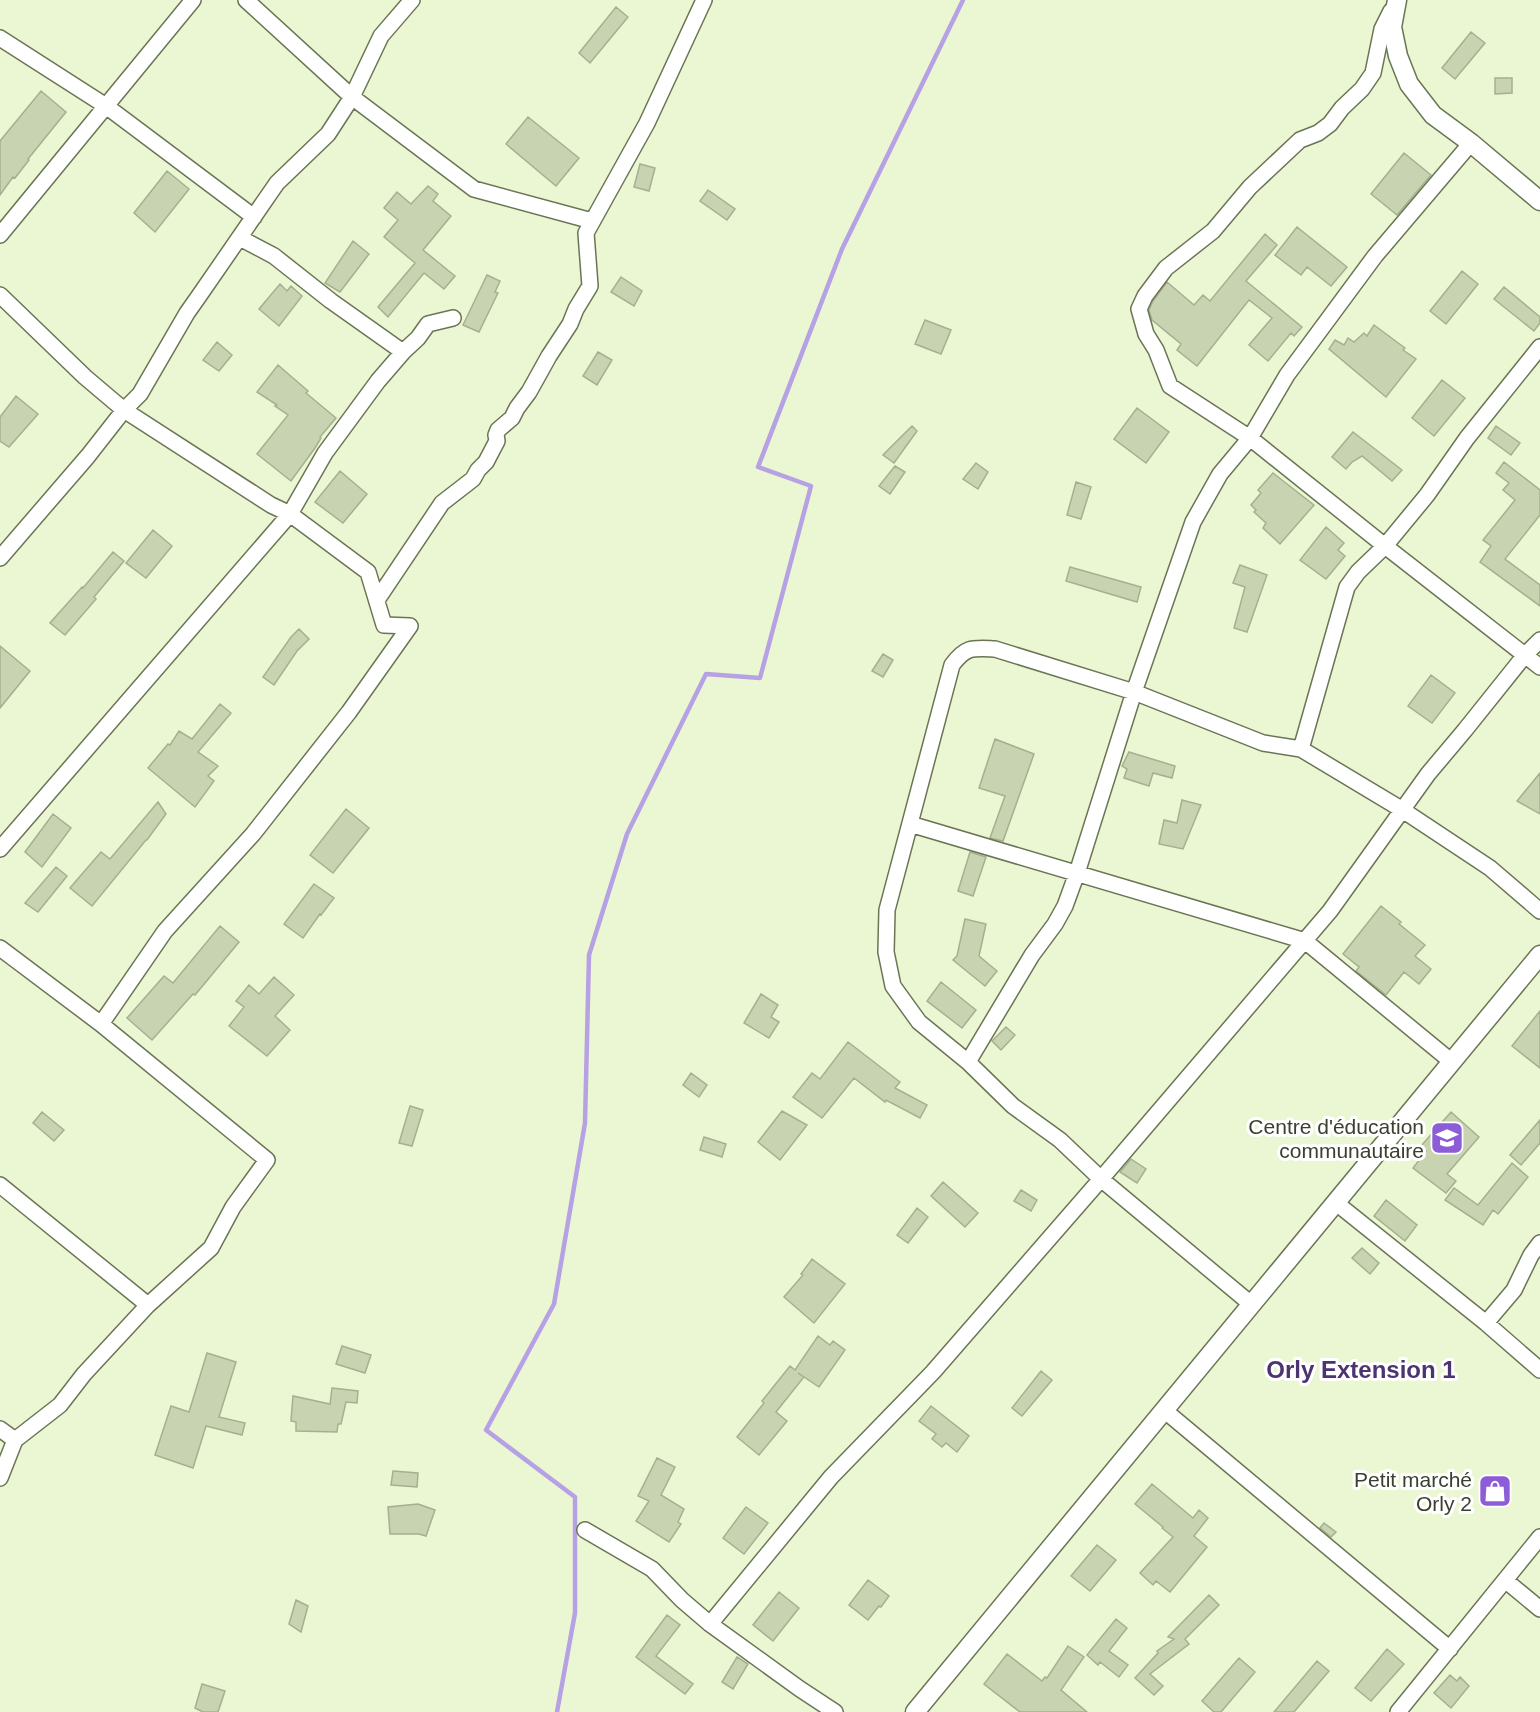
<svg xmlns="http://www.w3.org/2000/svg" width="1540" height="1712" font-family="Helvetica,sans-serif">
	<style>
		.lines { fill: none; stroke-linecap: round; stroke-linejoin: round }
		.stream { stroke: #b7a1e5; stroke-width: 4.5 }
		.building { fill: #c8d4b1; stroke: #a4b08e; stroke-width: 1.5 }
		.minor-casing { stroke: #6a7555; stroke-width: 18 }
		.tertiary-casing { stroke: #6a7555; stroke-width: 21 }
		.minor { stroke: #fff; stroke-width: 15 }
		.tertiary { stroke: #fff; stroke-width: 18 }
		.labels { text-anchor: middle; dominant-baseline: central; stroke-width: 6; stroke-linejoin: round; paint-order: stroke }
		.poi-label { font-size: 21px; fill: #3a3f30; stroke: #fff; text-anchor: end }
		.quarter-label { font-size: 24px; font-weight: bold; fill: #4b3571; stroke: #fff }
	</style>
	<rect width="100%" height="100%" fill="#ebf7d3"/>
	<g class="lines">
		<path class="stream" d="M557,1712L575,1613V1497L486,1430L554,1304L585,1123L589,955L627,834L706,674L760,678L811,486L758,467L842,249L963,0"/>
	</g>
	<path class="building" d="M616,7L628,17L590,63L579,53Z
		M1471,32L1485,43L1455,79L1442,68Z
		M1495,78H1512V93L1495,94Z
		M41,91L66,112L28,159L29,160L15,178L13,177L0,195V141Z
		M528,117L579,158L556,186L506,144Z
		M1404,153L1431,175L1397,215L1371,194Z
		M640,164L655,168L649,191L634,187Z
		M167,171L189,189L155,232L134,213Z
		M428,186L438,194L433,201L451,216L423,250L455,276L444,289L424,273L388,317L378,307L415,263L384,237L398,220L384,208L397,192L411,204Z
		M708,190L735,209L727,220L700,201Z
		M1297,227L1347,267L1331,286L1307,267L1301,275L1275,255Z
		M1265,234L1277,245L1246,281L1302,327L1294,336L1291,333L1268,361L1249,345L1272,318L1249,300L1197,366L1177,350L1181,344L1152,320L1149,310L1153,301L1167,282L1194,305L1203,295L1210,301Z
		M353,241L369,254L340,292L325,283Z
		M1462,271L1478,284L1446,324L1430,311Z
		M487,275L500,281L495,292L498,293L479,332L463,325Z
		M621,277L642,291L634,306L611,292Z
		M280,284L287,291L291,286L302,296L279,326L259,309Z
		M1504,287L1540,317V323L1534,331L1494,299Z
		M925,320L951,330L941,354L915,344Z
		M1374,325L1405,348L1403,350L1416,359L1386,397L1329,349L1335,340L1344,345L1348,338L1354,342L1364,333L1367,336Z
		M217,342L232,355L219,371L203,360Z
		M598,352L612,360L597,385L583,376Z
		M278,365L308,391L306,393L336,418L320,437L321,438L315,448L291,481L257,454L288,415L275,406L277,405L257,392Z
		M1442,380L1465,398L1434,436L1412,418Z
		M16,396L38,414L9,447L0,441V417Z
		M1137,408L1169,432L1146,463L1114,439Z
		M912,426L917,431L894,463L883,455Z
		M1496,426L1520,443L1511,455L1488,438Z
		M1353,432L1402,470L1392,481L1362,456L1352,462L1346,469L1332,457Z
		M1504,462L1540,490V515L1505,559L1540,585V606L1480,562L1491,546L1483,540L1515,500L1503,490L1509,483L1496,473Z
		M976,463L988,472L978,489L963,479Z
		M895,466L905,472L890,494L879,486Z
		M340,471L367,494L343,523L315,502Z
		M1273,473L1314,505L1280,544L1263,528L1266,523L1254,512L1256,510L1251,505L1261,493L1258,490Z
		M1076,482L1091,487L1081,519L1067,515Z
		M1326,527L1344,543L1338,550L1345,556L1326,579L1300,560Z
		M153,530L172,546L146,578L126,563Z
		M113,552L124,561L94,597L96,599L65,635L50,623L82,587L83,588Z
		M1240,565L1267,575L1247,632L1234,628L1245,587L1233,583Z
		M1070,567L1141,587L1137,602L1066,581Z
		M299,629L309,639L297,651L274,685L263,677L291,637Z
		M0,646L30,671L0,708Z
		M883,654L893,660L883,677L872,671Z
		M1431,675L1455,693L1432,723L1408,706Z
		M220,704L231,713L198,752L218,766L208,776L214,781L195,807L148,768L168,744L170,745L179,731L192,739Z
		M995,739L1034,754L1003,841L990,838L1005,796L979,788Z
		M1129,752L1175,766L1172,778L1153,773L1149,786L1124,778L1127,769L1122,766Z
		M1540,773V814L1517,801Z
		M1182,800L1201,805L1183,849L1159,844L1164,820L1177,823Z
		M158,802L166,814L147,840H146L92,906L70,888L101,852L110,859Z
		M346,809L369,828L333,873L310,855Z
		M53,814L71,828L42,867L25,852Z
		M970,852L986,857L973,896L958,891Z
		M56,867L67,876L38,912L25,903Z
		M314,884L334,898L321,915L320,914L303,938L284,924Z
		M1381,906L1401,922L1399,924L1425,945L1415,956L1431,969L1419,984L1404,972L1386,995L1356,971L1359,967L1343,954Z
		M965,919L986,924L979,956L997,971L985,986L953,960L957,956Z
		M220,926L239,942L195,995L193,994L152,1040L127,1018L164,976L173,983Z
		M274,977L294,995L275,1016L290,1030L267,1056L229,1026L244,1007L236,1001L249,985L259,994Z
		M941,982L976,1010L962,1028L927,1001Z
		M761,994L778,1005L771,1017L779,1022L769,1038L744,1023Z
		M1540,1011V1068L1512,1046Z
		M1006,1027L1015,1035L1001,1050L992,1041Z
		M848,1042L900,1082L895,1088L927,1105L920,1118L886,1100L885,1102L854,1078L822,1118L793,1097L812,1073L820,1079Z
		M691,1073L707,1085L699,1097L683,1085Z
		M410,1106L423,1110L412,1146L399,1143Z
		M782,1111L807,1125L780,1160L758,1142Z
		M42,1112L64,1130L54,1141L33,1123Z
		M1451,1112L1479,1137L1447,1174L1456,1181L1446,1193L1413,1168L1426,1151L1421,1146Z
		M1540,1120V1143L1521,1165L1510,1155Z
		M704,1137L726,1144L722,1157L700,1150Z
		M1131,1159L1146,1169L1137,1183L1120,1172Z
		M1512,1163L1528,1177L1498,1214L1493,1210L1483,1225L1445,1200L1454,1188L1478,1205Z
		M943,1182L978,1213L965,1227L931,1196Z
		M1021,1190L1037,1200L1031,1211L1014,1201Z
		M1386,1200L1417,1225L1405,1241L1374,1216Z
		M917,1208L928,1217L908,1243L897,1235Z
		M1362,1248L1379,1263L1370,1274L1352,1258Z
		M812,1259L845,1284L814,1323L784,1297L803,1275L801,1274Z
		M818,1336L830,1345L833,1341L845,1350L819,1387L798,1373L804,1377L776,1412L787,1421L759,1455L737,1437L764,1403L762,1401L790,1366L795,1370Z
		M342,1346L371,1355L365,1373L336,1364Z
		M207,1353L236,1362L219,1417L245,1423L242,1435L206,1426L193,1468L155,1455L171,1406L189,1412Z
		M1041,1371L1052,1380L1022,1416L1012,1408Z
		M332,1388L358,1391L357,1403L346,1402L341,1424H338L337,1432L296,1431V1422L291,1421L293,1396L330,1404Z
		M931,1406L969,1436L957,1452L946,1443L942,1447L932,1439L936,1434L919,1421Z
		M657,1458L675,1467L661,1495L684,1509L678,1522L681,1524L669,1542L636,1521L649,1501L638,1496Z
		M393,1471L418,1473L417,1487L391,1485Z
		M1152,1484L1193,1518L1199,1510L1208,1518L1194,1536L1207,1547L1170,1592L1156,1581L1153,1585L1140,1573L1173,1537L1162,1528L1163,1527L1135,1504Z
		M418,1504L435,1510L426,1536L419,1534H390L388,1507Z
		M746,1507L768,1523L744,1554L723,1538Z
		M1324,1523L1336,1532L1331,1537L1320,1528Z
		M1097,1545L1116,1560L1090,1591L1071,1576Z
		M868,1580L889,1596L881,1607L879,1606L868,1620L849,1605Z
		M779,1592L799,1608L773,1641L753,1625Z
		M1209,1595L1219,1605L1185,1639L1189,1644L1150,1674L1163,1686L1154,1695L1135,1678L1158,1653L1157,1651L1174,1639L1168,1637Z
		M296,1600L308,1606L301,1632L289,1624Z
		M667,1615L680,1625L656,1656L693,1684L685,1694L636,1657Z
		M1116,1619L1127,1628L1109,1651L1128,1665L1119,1677L1100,1662L1098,1665L1087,1655Z
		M1068,1646L1084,1657L1061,1690L1087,1712H1020L984,1684L1007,1654L1042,1681L1045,1677L1047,1678Z
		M1387,1649L1404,1664L1371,1701L1355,1688Z
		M737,1657L748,1664L733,1689L722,1682Z
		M1239,1658L1255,1672L1221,1712H1214L1202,1701Z
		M1317,1661L1329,1671L1294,1712H1274Z
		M1450,1675L1457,1681L1460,1677L1469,1686L1451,1708L1434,1693Z
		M202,1684L225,1691L218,1712H203L195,1708Z"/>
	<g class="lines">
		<defs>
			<path id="minor" d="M246,0L352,97L474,189L592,221
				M1391,11L1382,29L1373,73L1362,89L1342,108L1330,124L1318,133L1300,140L1250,187L1213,231L1166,268L1145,296L1139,309L1146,334L1156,350L1170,386L1250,438L1385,546L1540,667
				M0,38L106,106L254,217
				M0,235L193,0
				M240,238L274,256L331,301L403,352
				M0,295L85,377L124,410L271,505L290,514L368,572L384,625L410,626
				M0,558L88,456L124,410L140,394L187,313L199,296L277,183L328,134L352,97L381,36L412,0
				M377,600L442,503L473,479L478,470L486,462L497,441L496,435L498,430L512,418L517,408L529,392L549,356L570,324L576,309L590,286L586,233L647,123L704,0
				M1301,749L1347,587L1358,572L1385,546L1427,495L1467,438L1540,347
				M910,824L1305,941L1452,1062
				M0,849L290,514L325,453L378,381L403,352L418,338L428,324L453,318
				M0,948L101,1024L267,1160L233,1207L211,1248L148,1305L84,1374L60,1405L15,1440L0,1478
				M101,1024L165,931L253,834L349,712L410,626
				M968,1062L1032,955L1055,924L1065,906L1077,873L1134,692L1193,522L1220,474L1250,438L1287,375L1375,256L1471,143
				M0,1185L148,1305
				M1335,1202L1486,1323L1540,1370
				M1251,1304L1101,1179L1060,1140L1013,1106L968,1062L919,1022L893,986L886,952L887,910L952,665C966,646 973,648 995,649L1134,692L1263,743L1301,749L1401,809L1490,868L1540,911
				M1486,1323L1514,1290L1531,1255L1540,1243
				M1164,1410L1450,1649
				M0,1429L15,1440
				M585,1530L652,1569L682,1600L710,1624L800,1689L835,1712
				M1505,1580L1540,1609
				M710,1624L831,1477L933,1372L1101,1179L1330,911L1428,774L1465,730L1525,655L1540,640
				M1398,1712L1540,1537"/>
			<path id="tertiary" d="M1397,0L1392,27L1398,56L1409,84L1433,115L1471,143L1540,201
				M915,1712L1540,955"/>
		</defs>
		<use href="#minor" class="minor-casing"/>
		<use href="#tertiary" class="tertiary-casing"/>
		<use href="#minor" class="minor"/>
		<use href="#tertiary" class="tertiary"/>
	</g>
	<defs>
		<symbol id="school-square" viewBox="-11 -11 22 22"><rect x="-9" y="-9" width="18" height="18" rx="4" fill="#8c5dd7" stroke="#fff"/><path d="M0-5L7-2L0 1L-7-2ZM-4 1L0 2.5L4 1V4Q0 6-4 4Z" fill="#fff"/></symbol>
		<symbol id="shop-square" viewBox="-11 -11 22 22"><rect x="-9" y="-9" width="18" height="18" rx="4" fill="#8c5dd7" stroke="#fff"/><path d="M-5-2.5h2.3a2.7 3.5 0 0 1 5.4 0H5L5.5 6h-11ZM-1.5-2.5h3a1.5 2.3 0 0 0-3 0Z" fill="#fff"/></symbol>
	</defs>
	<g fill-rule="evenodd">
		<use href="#school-square" x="1428" y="1119" width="38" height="38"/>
		<use href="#shop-square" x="1476" y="1472" width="38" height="38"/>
	</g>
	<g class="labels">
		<g class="poi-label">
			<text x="1424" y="1126">Centre d'éducation<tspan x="1424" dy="24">communautaire</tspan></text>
			<text x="1472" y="1479">Petit marché<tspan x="1472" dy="24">Orly 2</tspan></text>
		</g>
		<g class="quarter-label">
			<text x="1361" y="1369">Orly Extension 1</text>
		</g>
	</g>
</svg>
